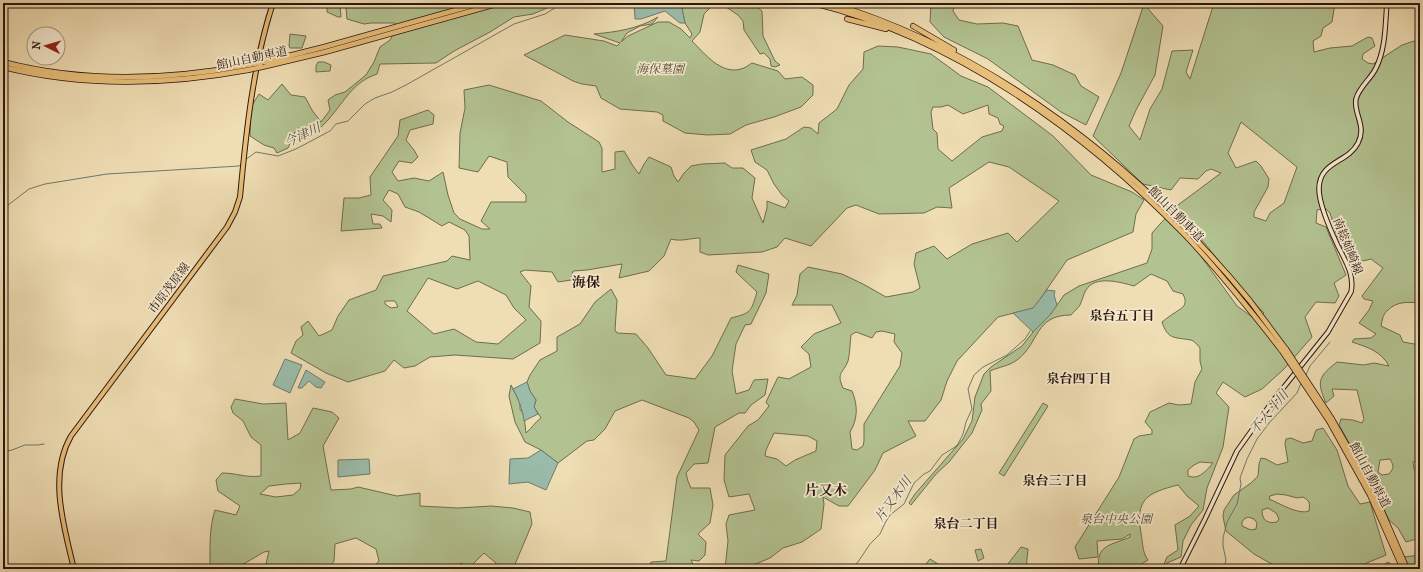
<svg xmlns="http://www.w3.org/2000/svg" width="1423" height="572" font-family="'IM FELL French Canon','Noto Serif JP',serif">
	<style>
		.green { fill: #b3c291; stroke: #6f6c4f; fill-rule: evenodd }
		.water { fill: #9abcaa; stroke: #6e7a6b }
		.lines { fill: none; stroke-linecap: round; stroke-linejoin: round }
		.stream { stroke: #6e7a6b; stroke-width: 1 }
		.secondary-casing { stroke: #2b170d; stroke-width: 5.5 }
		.primary-casing { stroke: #2b170d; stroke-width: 6 }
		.highway-casing { stroke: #2b170d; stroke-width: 6 }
		.secondary { stroke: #f5e9ce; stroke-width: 3.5 }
		.primary { stroke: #e8be7a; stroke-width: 4 }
		.highway { stroke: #e8be7a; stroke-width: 4.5 }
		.highway-bridge-casing { stroke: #2b170d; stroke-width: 6; stroke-linecap: butt }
		.highway-bridge { stroke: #e8be7a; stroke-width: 4.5 }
		.labels { text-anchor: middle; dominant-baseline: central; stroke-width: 3.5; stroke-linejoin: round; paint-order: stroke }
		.street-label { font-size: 12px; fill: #2b170d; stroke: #f5e9ce }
		.park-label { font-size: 12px; font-style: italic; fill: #544a35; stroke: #f5e9ce }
		.water-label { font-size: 13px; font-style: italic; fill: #525144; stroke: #f5e9ce }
		.neighbourhood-label { font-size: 13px; font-weight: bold; fill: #2b170d; stroke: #f5e9ce }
		.quarter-label { font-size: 14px; font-weight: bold; fill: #2b170d; stroke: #f5e9ce }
	</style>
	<rect width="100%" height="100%" fill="#efddb3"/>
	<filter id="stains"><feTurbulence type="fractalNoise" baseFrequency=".005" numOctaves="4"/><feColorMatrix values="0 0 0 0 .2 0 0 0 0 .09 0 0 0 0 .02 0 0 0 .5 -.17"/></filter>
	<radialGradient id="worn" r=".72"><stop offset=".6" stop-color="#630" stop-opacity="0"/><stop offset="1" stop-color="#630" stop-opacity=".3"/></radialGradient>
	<path class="green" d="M328,3H341L340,5L341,17H338L327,12V7Z
		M355,3L364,4L365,3H559L533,14L514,17L490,32L454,51L436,63L380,64L377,74C354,82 347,97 333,114C328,121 321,127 315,133L295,132L288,148L277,153L274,148L264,145L250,136L251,107L259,94L268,100L282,84L291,95L305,97L312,110L321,122L330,110L328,100L335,95L345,92L366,75L374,62L380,47L390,40L396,30L395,23H371L364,24L347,19L346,8Z
		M689,3H752L762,11L763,36L775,61L780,65L775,67L771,66L770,59L764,53L760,54L744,30L743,21L738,15L726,7L712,6L704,14L700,32L692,41C704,53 721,75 741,69C745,68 749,65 752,63L778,71L785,79L802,77L813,85V95L801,107L774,117L746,125L730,134L708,135L685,133L663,121V115L657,112L620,109L601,98L596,86L582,84L573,81L524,55L565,35L604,41L617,46L620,43L594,34C616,32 638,29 658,17L652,24L640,26L627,33L621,42L628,36L658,22H669L681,29L690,38L692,34L685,23L682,9Z
		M931,3H955L953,11L959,20L977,24L1003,23L1018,26L1032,60L1053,65L1075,75L1081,86L1099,97L1086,125L1061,112L988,59L944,37L930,22Z
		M1214,3H1335L1332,22L1323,28L1321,36L1313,41L1314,52L1330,48L1352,46L1368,37L1372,38L1375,46L1363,54L1362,59L1368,63L1373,64L1402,45L1414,41L1420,44V303C1408,302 1396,301 1387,311C1383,314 1382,321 1381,326L1400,335L1403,342L1420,345V459L1413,462L1414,469L1420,476V538L1406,542L1398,528L1389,520L1369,478L1339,425L1341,419L1353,420L1362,423L1364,419L1357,390L1332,389L1334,396L1326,403C1316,381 1319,376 1337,362L1364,365L1374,363L1389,366C1381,351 1367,347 1352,342L1354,339L1371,338L1376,334L1359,323L1369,310L1373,301L1364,299L1362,296L1383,268L1371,259L1351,264L1337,236L1330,213L1325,208L1317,210L1316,223L1326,227L1346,275L1334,283L1339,296L1335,303L1316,302L1305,317L1312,337L1284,369L1262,389L1245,397L1223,382L1216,393L1229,407L1223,447L1207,488L1203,510L1191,525L1183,541L1181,557L1167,563L1166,569H1162L1167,557L1178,550L1175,525L1190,516L1199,506L1187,496L1178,485C1147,493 1135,499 1141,533C1143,543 1142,552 1148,560L1133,569H1099C1095,544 1113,545 1130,537V534L1122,539L1097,541L1098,557L1079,559L1075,547L1119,477L1134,439L1139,436L1152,434V430L1145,422L1150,412L1169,403L1179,405L1191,404L1195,382L1202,369L1200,361V348C1198,345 1194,341 1191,340C1174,337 1168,340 1162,322C1167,318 1171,315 1176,312C1184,307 1188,304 1183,294L1173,291L1167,281L1151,274L1134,286C1120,282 1095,275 1086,290C1083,295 1082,301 1080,305C1077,309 1074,312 1071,315C1034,315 1040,343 1017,360C1009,366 999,367 990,371L991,391L981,404L982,410L972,433L949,462L936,474L911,505L909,503L915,494L963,439L972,421L975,397L984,374L991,367L1022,346L1033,332L1050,315L1064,295L1079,286L1147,263L1152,249V233L1160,224L1178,205L1221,173L1211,169L1206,171L1198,179L1180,178L1171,190L1143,184L1093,136L1121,73L1144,4L1163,26L1155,75L1136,110L1129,126L1140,140L1150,109L1162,89L1172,51L1193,50L1186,72L1190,79ZM1241,122L1297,167L1284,203L1270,213L1266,221L1254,217V212L1268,187L1269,179L1261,166L1256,161L1236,168L1228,153ZM1201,239L1247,295L1264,313L1255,319L1237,306L1200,255ZM1390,459C1394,466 1394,468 1389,474L1382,475L1378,472L1380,460ZM1200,462L1213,463C1206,471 1199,480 1188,476V470L1194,465Z
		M290,34L306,36L302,48H290L289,46Z
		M878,46L898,47L931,54L961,76L988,87L1053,136L1091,175L1132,192L1144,200L1136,214L1133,232L1067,260L1034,308L998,317L957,361L947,381L941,400L925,421H908L916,436L883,453L875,470L848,506H839L823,497L824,504L821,529L802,542L783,548L770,558L751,566L749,569H725L728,541L726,524L729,515L755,510L749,494L729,497L724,480L725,455L748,426L758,420L769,406L766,402L778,377L789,379L811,367L809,354L801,347L814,334L841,323L832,305H792L797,295L800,274L808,267L842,274L863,284L886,297L913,292L920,288L914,264L916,253L934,246L947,259L972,244L1008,233L1017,242L1059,201L1009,167L989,162L949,188L952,208L937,207L924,213L879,214L856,205L847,208L811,246L785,238L777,247L762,252L708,255L700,252V238C690,238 682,242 671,239L664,256L649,271L619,278L622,264L587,270L573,271L571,280L558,282L552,272L525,270L520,272L531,286L529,307L541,321L540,343L513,359L455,355L430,357L415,366L404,368L394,360L385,371L348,382L326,373L291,353L296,341L303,335L301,327L308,321L319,336L332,330L338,316L349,300L376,290L383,276L447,261L452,256L470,260L469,236L465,230L449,222L442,226L419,212L405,207L398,194L389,190L383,200L392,210L391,222L383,216L371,214L373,224H380L382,228L341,231L344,198H359L371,195L370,177L398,136L400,120L428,110L434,115L433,124L410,130L406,140L414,150L418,157L412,163L399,161L392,172L398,181L414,178L429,181L443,172L448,195L454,213L460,219L482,229H490L481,221L491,202H526V195L508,177L507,162L489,156L478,172L459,168L460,133L465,108L464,90L489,85L541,101L568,122L599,142L602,148V172L615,169V152L624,151L633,166L639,174L644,164L649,157L671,167L674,176L678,182L684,173L691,166L702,164L725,163L732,168H743L755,178L752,198L763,223L767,208V201L785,208L789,201L782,195L774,184L767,170L755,162L751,150L786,139L804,127L811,128L818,134L819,123L837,109L849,85L863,69L864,52ZM948,105L963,114L988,105L989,114L998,118L1000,124L1004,126L1002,131L982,137L952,161L938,149L937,133L933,129L931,112L933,107H941ZM428,278L457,289L478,281L506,295L514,308L526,320L498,344L476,342L454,329L434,334L407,311ZM385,301H395L398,307L391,308L385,304ZM882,331L895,334L894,342L902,353L900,366L864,424V441L863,446L857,450L852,449L850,432C858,419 858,405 852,391L843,388C836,372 843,374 848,361C850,353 850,343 851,335L856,332L872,338L876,332ZM774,433L808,436L817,441L816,451L795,460L786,466L777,459L765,456L766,450Z
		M318,62H324L331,65L330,71L316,72V66Z
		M738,265L769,274L766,293L751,324L745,325L736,344L732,371L736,394L749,390L754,380L768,379L765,395L751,405L745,413H739L715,427L708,463L694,464L686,473L688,481L691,488H710L713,505L710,523L698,534L706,542L705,555L699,561L691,560L695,569H649L651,562L666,561L677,477L699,430L694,422L689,418L642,400L615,411L605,429L594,440L587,441L558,463L541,450L525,442L515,422L509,396L511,385L520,403V409L524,415L526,433C532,428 535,422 541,418L534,407L536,400L530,391L527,382L530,375L540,360L557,351V337L580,324L595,302L611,289L617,300L615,330L617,333L636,334L648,348L666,375L695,379L712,356L731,318C751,313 751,312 757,292L736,272Z
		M235,399L263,404L286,403L288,440L300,433L313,408L332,412L339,418L323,446L331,490L351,489L358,487L397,496L420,493V506L458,508L491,506L513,508L530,512L532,524L513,569H495L496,563L484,553L469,568L461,563L456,569H367L373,567L379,561L376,549L356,538L335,544L334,561L328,569H259L266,564L269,551L264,552L235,569H210C210,550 209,528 215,510L236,515L240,506L218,491L216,480L222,473C236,473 246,478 261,476V445L251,437L243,421L233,413L231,407ZM286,484L301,483L300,489L293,495L276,497L260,494L269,486Z
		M1043,403L1048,406L1004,476L999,473Z
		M1323,428L1337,450L1348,486L1360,504L1370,502L1386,555L1362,565L1340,566L1335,569H1295L1277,567L1254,554L1226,531L1223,517L1224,510L1234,495L1251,483L1258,476L1259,464L1261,458L1266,459L1277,465L1288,462L1285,444L1286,439L1291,438L1303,443L1312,441L1316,430ZM1277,494L1286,495L1297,498L1303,497C1310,501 1310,503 1309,511C1298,515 1279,503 1269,499L1270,496ZM1268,508L1276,513L1279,519L1277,522C1267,524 1262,520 1262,510ZM1248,517L1254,519L1257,523L1256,529L1251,530L1242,526V522L1244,519Z
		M1021,547L1028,549L1026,569H1004Z
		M981,549L984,558L978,561L975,550Z
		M1420,555V569H1378L1388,562L1395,568L1404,557Z
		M930,559L946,569H922Z"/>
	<path class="water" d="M634,3H681L685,23H680L665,11L641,19H635Z
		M1047,290L1055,291L1054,295L1057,305L1050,315L1033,332L1013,313L1033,308Z
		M285,359L302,365L290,393L273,385Z
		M306,370L325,382L321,388L316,387L309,381L302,388H298Z
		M527,382L530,391L536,400L534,407L538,414L524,421C523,410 518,398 513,389Z
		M541,450L558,463L546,490L528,482L509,484L510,459L528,458Z
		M369,459L370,474L338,477V460Z"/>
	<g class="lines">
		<path class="stream" d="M3,89L7,82
			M245,160L256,152L278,156L296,149L330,131L336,124L348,121L365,104L375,98L392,92L406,85L514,24L545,14L563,3
			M3,209L29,189L45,184L107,174L239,166L241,164
			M1306,375L1310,366L1330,342
			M3,452L12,450L25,445H38L44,444
			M850,569L858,562L870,544L880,534L885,523L890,515L904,504L914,483L924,474L930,471L942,455L955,447L958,444L963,434L966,422L972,409L968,389L974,375L983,367L1007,355L1025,339L1030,331
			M1222,569L1224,567L1226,560L1223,546V538L1227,522L1237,504L1241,484L1240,478L1247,459L1257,439L1269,423L1297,393L1301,383"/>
		<defs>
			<path id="secondary" d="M1180,569L1205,519L1237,451L1272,402L1328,332L1351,292C1355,274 1344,259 1337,244C1330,229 1319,205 1319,189C1319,161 1348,163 1358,143C1367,126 1353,113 1356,99C1359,87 1371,79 1376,68C1386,48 1385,25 1387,3"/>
			<path id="primary" d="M74,569C64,527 48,476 71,436L227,227L235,212L240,197C246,133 253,64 273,3"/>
			<path id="highway" d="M813,3C955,38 1085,132 1185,235C1220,272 1251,311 1282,351
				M830,3C994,52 1143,170 1250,301C1262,317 1274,333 1286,349
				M855,3H856
				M847,19L886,29
				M913,26L954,50
				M3,62C83,83 168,80 248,65
				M264,62L324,47L481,3
				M3,67C83,87 167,85 248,70
				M262,67L325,52L500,3
				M1332,419L1374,493L1407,569
				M1329,421L1370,495L1403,569"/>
		</defs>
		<use href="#secondary" class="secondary-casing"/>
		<use href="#primary" class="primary-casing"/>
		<use href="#highway" class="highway-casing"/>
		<use href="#secondary" class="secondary"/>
		<use href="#primary" class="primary"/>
		<use href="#highway" class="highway"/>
		<defs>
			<path id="highway-bridge" d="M248,65L264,62
				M248,70L262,67
				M1286,349L1332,419
				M1282,351L1329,421"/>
		</defs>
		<use href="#highway-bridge" class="highway-bridge-casing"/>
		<use href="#highway-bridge" class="highway-bridge"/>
	</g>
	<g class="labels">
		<g class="street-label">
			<text transform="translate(252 58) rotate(-12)">館山自動車道</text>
			<text transform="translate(1176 214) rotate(45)">館山自動車道</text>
			<text transform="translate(1348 246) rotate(68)">南総姉崎線</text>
			<text transform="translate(169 288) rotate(-53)">市原茂原線</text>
			<text transform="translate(1370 475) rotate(62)">館山自動車道</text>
		</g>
		<g class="park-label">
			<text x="660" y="69">海保墓園</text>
			<text x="1116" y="519">泉台中央公園</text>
		</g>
		<g class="water-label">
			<text transform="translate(302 135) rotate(-26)">今津川</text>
			<text transform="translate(1269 412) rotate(-50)">不入斗川</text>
			<text transform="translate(893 499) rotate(-54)">片又木川</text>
		</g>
		<g class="neighbourhood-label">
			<text x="1122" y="315">泉台五丁目</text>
			<text x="1079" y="378">泉台四丁目</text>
			<text x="1055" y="480">泉台三丁目</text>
			<text x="966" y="523">泉台二丁目</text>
		</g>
		<g class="quarter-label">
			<text x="586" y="282">海保</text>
			<text x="826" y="490">片又木</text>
		</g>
	</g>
	<rect width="1423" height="572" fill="none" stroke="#efddb3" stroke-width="16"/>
	<rect x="4" y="4" width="1415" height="564" fill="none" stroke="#2b170d" stroke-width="2"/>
	<rect x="8" y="8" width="1407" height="556" fill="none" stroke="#2b170d"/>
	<g transform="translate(46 46) rotate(275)"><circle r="19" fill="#f5e9ce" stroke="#a49581"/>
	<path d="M0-3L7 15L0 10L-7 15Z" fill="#8f2418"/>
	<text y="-6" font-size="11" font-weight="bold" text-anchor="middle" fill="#2b170d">N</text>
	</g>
	<rect width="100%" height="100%" filter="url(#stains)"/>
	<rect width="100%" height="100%" fill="url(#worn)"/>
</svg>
